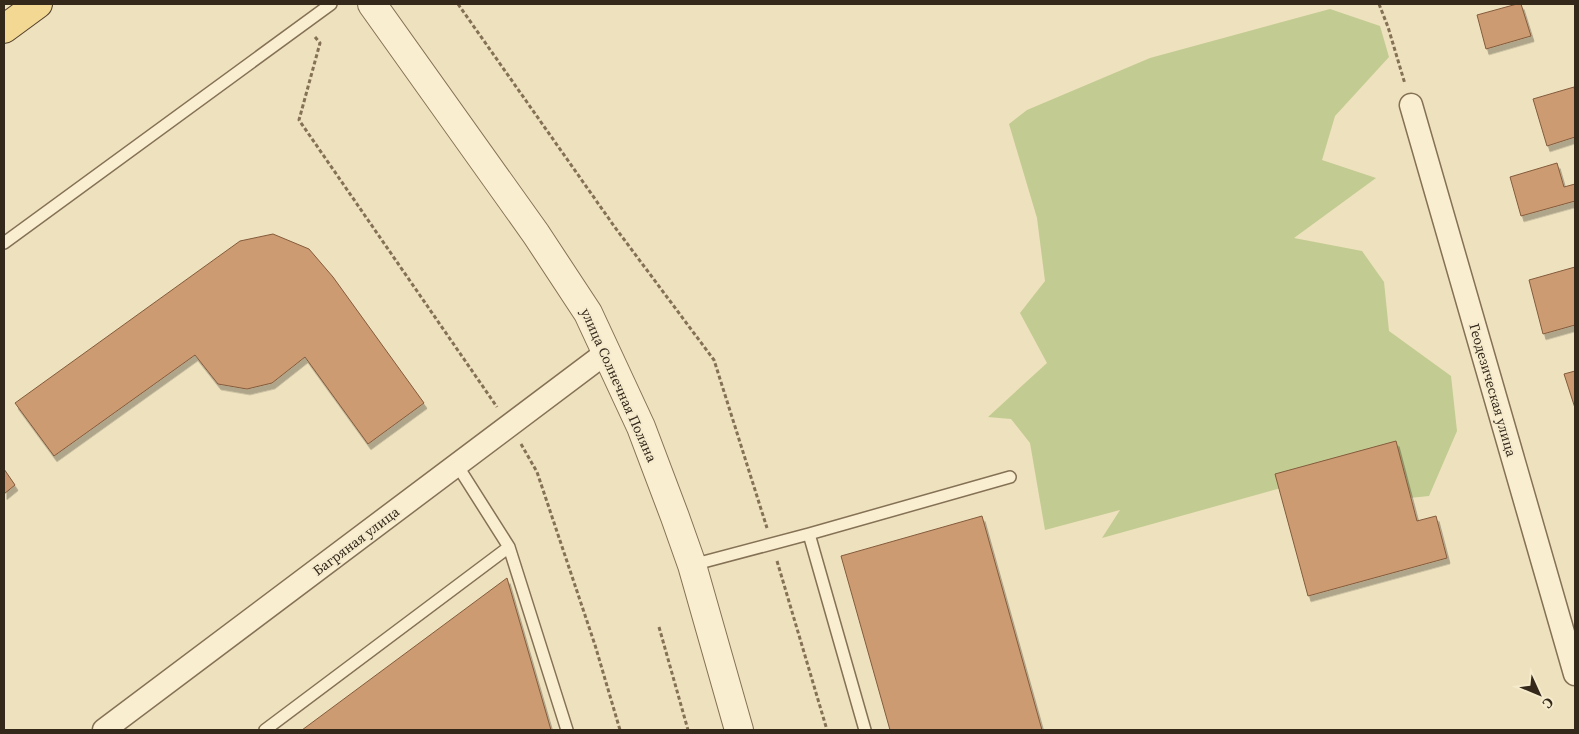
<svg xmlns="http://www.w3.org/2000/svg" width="1579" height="734" font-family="'Source Serif 4',serif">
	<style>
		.green { fill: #c2cb91 }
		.building { fill: #cc9b72; stroke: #845b3c; filter: url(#shadow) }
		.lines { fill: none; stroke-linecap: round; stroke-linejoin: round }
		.service-casing { stroke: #857156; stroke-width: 14 }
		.minor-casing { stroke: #857156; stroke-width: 25 }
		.tertiary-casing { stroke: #857156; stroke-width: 30 }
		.primary-casing { stroke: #523f2b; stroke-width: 30 }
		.path { stroke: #857156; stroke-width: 3; stroke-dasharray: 4 2.5; stroke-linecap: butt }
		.service { stroke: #f9eecf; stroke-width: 11 }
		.minor { stroke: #f9eecf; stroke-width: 22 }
		.tertiary { stroke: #f9eecf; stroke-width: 28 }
		.primary { stroke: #f2d893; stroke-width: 28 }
		.labels { text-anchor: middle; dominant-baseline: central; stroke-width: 4; stroke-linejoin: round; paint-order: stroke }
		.street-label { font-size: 14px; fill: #34281b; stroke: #f5ebcc }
	</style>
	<defs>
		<filter id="shadow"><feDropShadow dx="3" dy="5.5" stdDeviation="0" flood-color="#0004"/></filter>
	</defs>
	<rect width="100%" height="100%" fill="#eee1bd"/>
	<path class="green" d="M1330,9L1380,26L1389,57L1335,116L1322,160L1376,178L1294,238L1362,251L1384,282L1389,331L1451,376L1457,431L1429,496L1360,503L1281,488L1102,538L1120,510L1045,530L1030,443L1011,419L988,417L1047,363L1020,313L1045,281L1037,218L1009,124L1027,110L1150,58Z"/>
	<path class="building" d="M1517,4H1521L1531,36L1486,49L1477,15Z
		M1574,87L1575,92V137L1547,146L1533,99Z
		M1557,163L1564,187L1575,184V201L1521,216L1510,177Z
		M273,234L309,249L333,277L424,403L368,444L305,357L272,383L247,389L218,384L195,355L54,456L15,403L240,241Z
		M1575,267V325L1543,334L1529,280Z
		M1575,371V408L1564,374Z
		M1396,441L1417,521L1436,516L1447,558L1308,596L1275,474Z
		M4,469L15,485L4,494Z
		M982,516L1042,730H890L841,556Z
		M507,578L551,730H302Z"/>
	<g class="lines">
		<defs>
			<path id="service" d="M4,243L331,4
				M457,465L509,547L567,730
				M809,534L865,730
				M692,565L809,534L1010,477
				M265,730L509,547"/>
			<path id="minor" d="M1411,105L1575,674
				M104,730L607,352"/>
			<path id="tertiary" d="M372,4L536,234L588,313L641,427L675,517L692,565L739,730"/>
			<path id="primary" d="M4,29L38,4"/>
		</defs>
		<use href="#service" class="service-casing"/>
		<use href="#minor" class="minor-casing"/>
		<use href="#tertiary" class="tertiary-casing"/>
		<use href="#primary" class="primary-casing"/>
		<path class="path" d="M458,4L614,226L714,360L767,528
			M1379,4L1388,27L1405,84
			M315,37L320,43L299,120L497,407
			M521,444L537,472L595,645L620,730
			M777,561L827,730
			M659,627L688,730"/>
		<use href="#service" class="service"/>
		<use href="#minor" class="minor"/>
		<use href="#tertiary" class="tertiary"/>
		<use href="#primary" class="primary"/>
	</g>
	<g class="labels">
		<g class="street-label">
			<text transform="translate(619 385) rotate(66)">улица Солнечная Поляна</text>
			<text transform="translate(1493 390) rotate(74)">Геодезическая улица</text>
			<text transform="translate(356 541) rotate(-37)">Багряная улица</text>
		</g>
	</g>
	<rect width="1579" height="734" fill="none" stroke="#34281b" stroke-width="10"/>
	<g transform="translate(1539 694) rotate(134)" stroke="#f5ebcc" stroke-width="4" paint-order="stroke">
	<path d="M0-4L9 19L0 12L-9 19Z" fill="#34281b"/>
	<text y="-8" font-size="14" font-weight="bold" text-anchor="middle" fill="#34281b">С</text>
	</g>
</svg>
